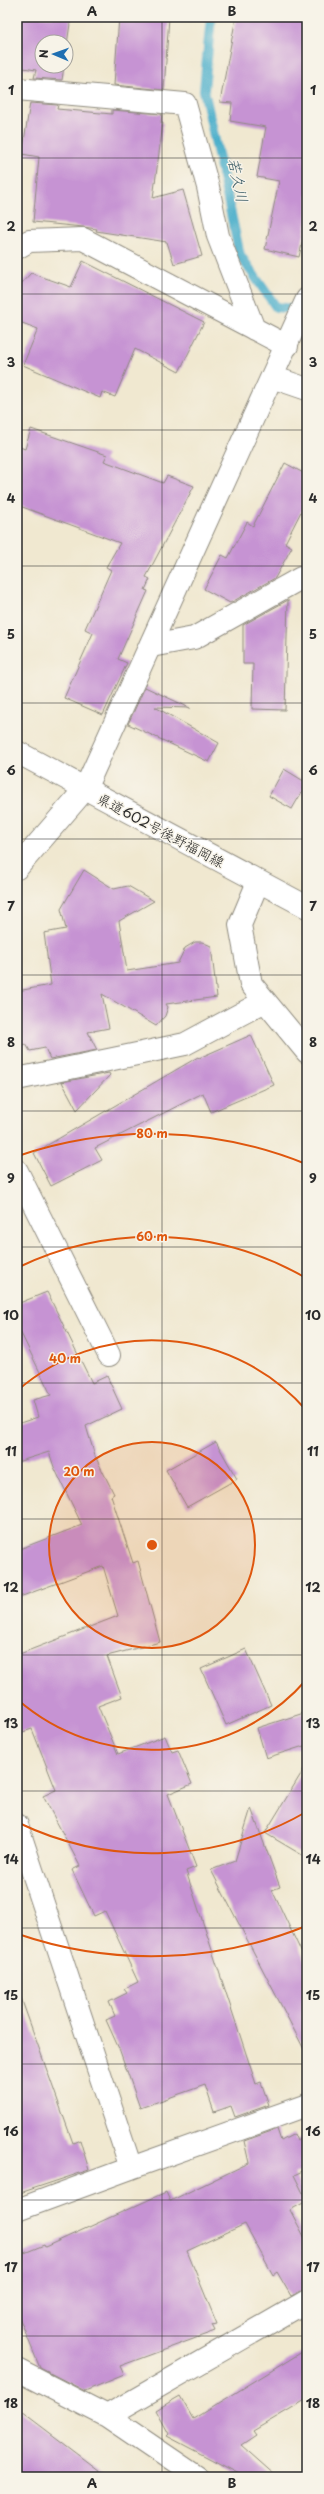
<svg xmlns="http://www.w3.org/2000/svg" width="324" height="2494" font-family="'Playpen Sans','Klee One',sans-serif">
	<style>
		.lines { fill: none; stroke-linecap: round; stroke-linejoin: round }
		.stream { stroke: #4cafcb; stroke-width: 10 }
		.building { fill: #c693d3 }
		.minor-casing { stroke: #8e8a7e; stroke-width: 24 }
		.major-casing { stroke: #8e8a7e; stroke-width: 24 }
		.minor { stroke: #fff; stroke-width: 22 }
		.major { stroke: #fff; stroke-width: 22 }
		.grid { fill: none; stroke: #2b2b2b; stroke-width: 1; stroke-opacity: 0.55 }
		.ring { fill: none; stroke: #df570e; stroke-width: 2 }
		.labels { text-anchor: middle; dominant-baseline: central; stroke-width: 3; stroke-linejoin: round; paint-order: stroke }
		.street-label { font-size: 14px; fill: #2b2b2b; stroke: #f7f3e8 }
		.water-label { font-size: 15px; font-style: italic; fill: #375963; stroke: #f7f3e8 }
		.centre { fill: #df570e; stroke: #f7f3e8; stroke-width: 2 }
		.ring-label { font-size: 12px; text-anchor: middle; font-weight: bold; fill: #df570e; stroke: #f7f3e8; stroke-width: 3; stroke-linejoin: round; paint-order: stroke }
		.neatline { fill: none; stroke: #2b2b2b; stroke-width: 1.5 }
		.grid-label { font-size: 13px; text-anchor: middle; font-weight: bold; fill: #2b2b2b }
	</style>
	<rect width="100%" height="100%" fill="#f7f3e8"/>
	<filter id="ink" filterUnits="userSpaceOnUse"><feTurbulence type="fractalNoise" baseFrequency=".025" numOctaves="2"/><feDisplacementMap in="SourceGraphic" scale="8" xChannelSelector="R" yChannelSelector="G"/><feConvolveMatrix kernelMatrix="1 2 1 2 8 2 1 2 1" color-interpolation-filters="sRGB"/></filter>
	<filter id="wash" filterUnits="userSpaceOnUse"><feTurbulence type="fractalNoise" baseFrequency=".012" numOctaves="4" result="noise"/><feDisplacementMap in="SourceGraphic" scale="16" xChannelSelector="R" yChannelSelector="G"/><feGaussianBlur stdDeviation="0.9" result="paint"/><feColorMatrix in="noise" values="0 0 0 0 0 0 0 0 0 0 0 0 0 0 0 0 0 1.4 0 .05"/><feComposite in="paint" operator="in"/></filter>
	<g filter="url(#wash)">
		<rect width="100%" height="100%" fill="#f0e8d0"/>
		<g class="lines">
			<path class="stream" d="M211,17L204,90L240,255L276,307L303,310"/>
		</g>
		<g id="blocks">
			<path class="building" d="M17,17H71L66,51V42H42V66H64L62,80L34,78L36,70L17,67Z
				M119,17H169L164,90L114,85Z
				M236,17H307V221L299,257L265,249L279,181L257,177L266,127L230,121L232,103L220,102Z
				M30,103L58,105L57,109L112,114V110L162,114L161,123H163L153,198L183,190L202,256L174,264L167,242L96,231L97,229L83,227L33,222L39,157L22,154Z
				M83,261L204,322L179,372L135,349L115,397L102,392L100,398L23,365L38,329L17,321V288L31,273L71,287Z
				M31,429L107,455L104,461L163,483L167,476L194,486L146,577L150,579L145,590L148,591L118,659L127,663L103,715L64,698L93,633L85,629L111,570L106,567L120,543L17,505V446L25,449Z
				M285,463L307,475V500L285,543L292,547L275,578L230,603L204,589L222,555L228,558L247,522L253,526Z
				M288,600L285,710L252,709L253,664H243V625Z
				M145,687L190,708L155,707L219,743L209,762L128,724Z
				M284,769L307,783L292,809L269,796Z
				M84,870L114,889L128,886L154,901L119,921L127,971L178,963L185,948L195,942H202L211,946L217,997L166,1004L168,1007L165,1016L156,1026L102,994L109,1028L88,1032L97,1050L50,1059L45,1048L30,1051L26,1044L17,1046V991L51,985L44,933L66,929L61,909Z
				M251,1035L274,1085L211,1112L203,1093L95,1148L102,1160L51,1186L34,1153L198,1057L199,1058Z
				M109,1073L110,1075L77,1110L62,1082Z
				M47,1292L92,1383L107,1376L122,1409L86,1426L95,1456L114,1494L111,1496L133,1563L138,1561L160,1642L107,1656L122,1697L98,1706L118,1754L165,1736L172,1752L178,1750L192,1784L168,1794L196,1867L186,1871L256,2084L261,2082L269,2105L235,2117L231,2106L214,2112L205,2085L140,2108L120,2051L106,2020L115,2016L109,2002L127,1993L124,1989L138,1982L105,1911L94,1916L72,1870L80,1866L43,1796L56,1790L32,1729L17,1734V1655L118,1616L103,1566L17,1598V1550L82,1525L54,1467L49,1452L17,1462V1424L38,1417L33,1400L51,1395L17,1325V1304Z
				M216,1442L237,1479L187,1507L166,1470Z
				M246,1649L271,1705L226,1725L201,1669Z
				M307,1712V1745L266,1758L257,1728Z
				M307,1764V1858L265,1833Z
				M251,1808L280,1887L272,1890L307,1964V2055L211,1870L235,1861Z
				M17,1998H21L73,2143L80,2140L89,2170L17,2194Z
				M277,2129L281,2141L294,2134L297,2141L307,2136V2169L294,2175L307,2201L290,2210L307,2242V2289L291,2296L277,2272L273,2275L245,2224L187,2251L217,2324L212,2325L215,2331L120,2366L124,2375L85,2391L40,2368L17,2312V2256L44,2245L45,2247L166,2192L170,2201L249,2163L244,2141Z
				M307,2349V2399L253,2431L256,2435L241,2445L277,2477H245L167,2436L169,2434L156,2410L180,2396L193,2419Z
				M17,2408L108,2477H17Z"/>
		</g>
	</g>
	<g filter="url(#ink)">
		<use href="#blocks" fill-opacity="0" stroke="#8e8a7e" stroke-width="1"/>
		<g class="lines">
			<defs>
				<path id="minor" d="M17,89L185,104L208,187L218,236L254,329
					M17,248L29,241L83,239L287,346
					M272,377L307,389
					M151,646L194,638L301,578L307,577
					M17,868L85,789L307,299
					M258,882L240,925L251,984L307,1052
					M17,1079L185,1044L265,1001
					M17,1171L109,1355
					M17,1825L131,2168L307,2105
					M17,2210L131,2168
					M17,2370L107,2416L197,2477
					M107,2416L307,2301"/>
				<path id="major" d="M17,752L307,907"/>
			</defs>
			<use href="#minor" class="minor-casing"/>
			<use href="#major" class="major-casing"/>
			<use href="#minor" class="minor"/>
			<use href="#major" class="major"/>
		</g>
	</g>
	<path class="grid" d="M162,17V2477M17,158H307M17,294H307M17,430H307M17,566H307M17,703H307M17,839H307M17,975H307M17,1111H307M17,1247H307M17,1383H307M17,1519H307M17,1655H307M17,1791H307M17,1928H307M17,2064H307M17,2200H307M17,2336H307"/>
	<circle cx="152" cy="1545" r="103" fill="#df570e" fill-opacity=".12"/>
	<g class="ring">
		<circle cx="152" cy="1545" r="103"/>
		<path d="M307 1679A205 205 0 0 1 18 1700M18 1390A205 205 0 0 1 307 1411"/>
		<path d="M306 1812A308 308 0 0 1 19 1823M19 1267A308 308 0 0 1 306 1278"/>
		<path d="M306 1926A411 411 0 0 1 18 1934M18 1156A411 411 0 0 1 306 1164"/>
	</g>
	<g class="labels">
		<g class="street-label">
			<text transform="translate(161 830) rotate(28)">県道602号後野福岡線</text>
		</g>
		<g class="water-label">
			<text transform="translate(239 180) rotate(78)">若久川</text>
		</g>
	</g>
	<circle cx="152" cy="1545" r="6" class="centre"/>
	<g class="ring-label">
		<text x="152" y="1138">80 m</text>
		<text x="152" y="1241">60 m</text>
		<text x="65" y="1363">40 m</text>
		<text x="79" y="1476">20 m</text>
	</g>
	<rect width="324" height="2494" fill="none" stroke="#f7f3e8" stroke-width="44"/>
	<g transform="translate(54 54) rotate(272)"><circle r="19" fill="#f7f3e8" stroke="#a5a39c"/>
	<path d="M0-3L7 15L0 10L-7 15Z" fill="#1f6fb2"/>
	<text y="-6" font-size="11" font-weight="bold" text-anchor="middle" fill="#2b2b2b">N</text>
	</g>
	<rect x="22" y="22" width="280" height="2450" class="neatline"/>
	<g class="grid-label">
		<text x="92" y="16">A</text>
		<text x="232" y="16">B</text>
		<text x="11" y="95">1</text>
		<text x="313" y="95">1</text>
		<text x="11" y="231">2</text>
		<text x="313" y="231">2</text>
		<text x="11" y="367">3</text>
		<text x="313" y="367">3</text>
		<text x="11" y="503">4</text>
		<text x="313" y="503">4</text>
		<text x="11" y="639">5</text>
		<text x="313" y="639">5</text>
		<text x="11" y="775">6</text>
		<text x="313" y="775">6</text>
		<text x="11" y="911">7</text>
		<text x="313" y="911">7</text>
		<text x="11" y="1047">8</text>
		<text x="313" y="1047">8</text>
		<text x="11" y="1183">9</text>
		<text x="313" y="1183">9</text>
		<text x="11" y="1320">10</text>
		<text x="313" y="1320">10</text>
		<text x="11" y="1456">11</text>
		<text x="313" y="1456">11</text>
		<text x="11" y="1592">12</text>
		<text x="313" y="1592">12</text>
		<text x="11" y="1728">13</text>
		<text x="313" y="1728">13</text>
		<text x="11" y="1864">14</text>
		<text x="313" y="1864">14</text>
		<text x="11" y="2000">15</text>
		<text x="313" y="2000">15</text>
		<text x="11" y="2136">16</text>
		<text x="313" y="2136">16</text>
		<text x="11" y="2272">17</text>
		<text x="313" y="2272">17</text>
		<text x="11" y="2408">18</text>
		<text x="313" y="2408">18</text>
		<text x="92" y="2488">A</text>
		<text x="232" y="2488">B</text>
	</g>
</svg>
